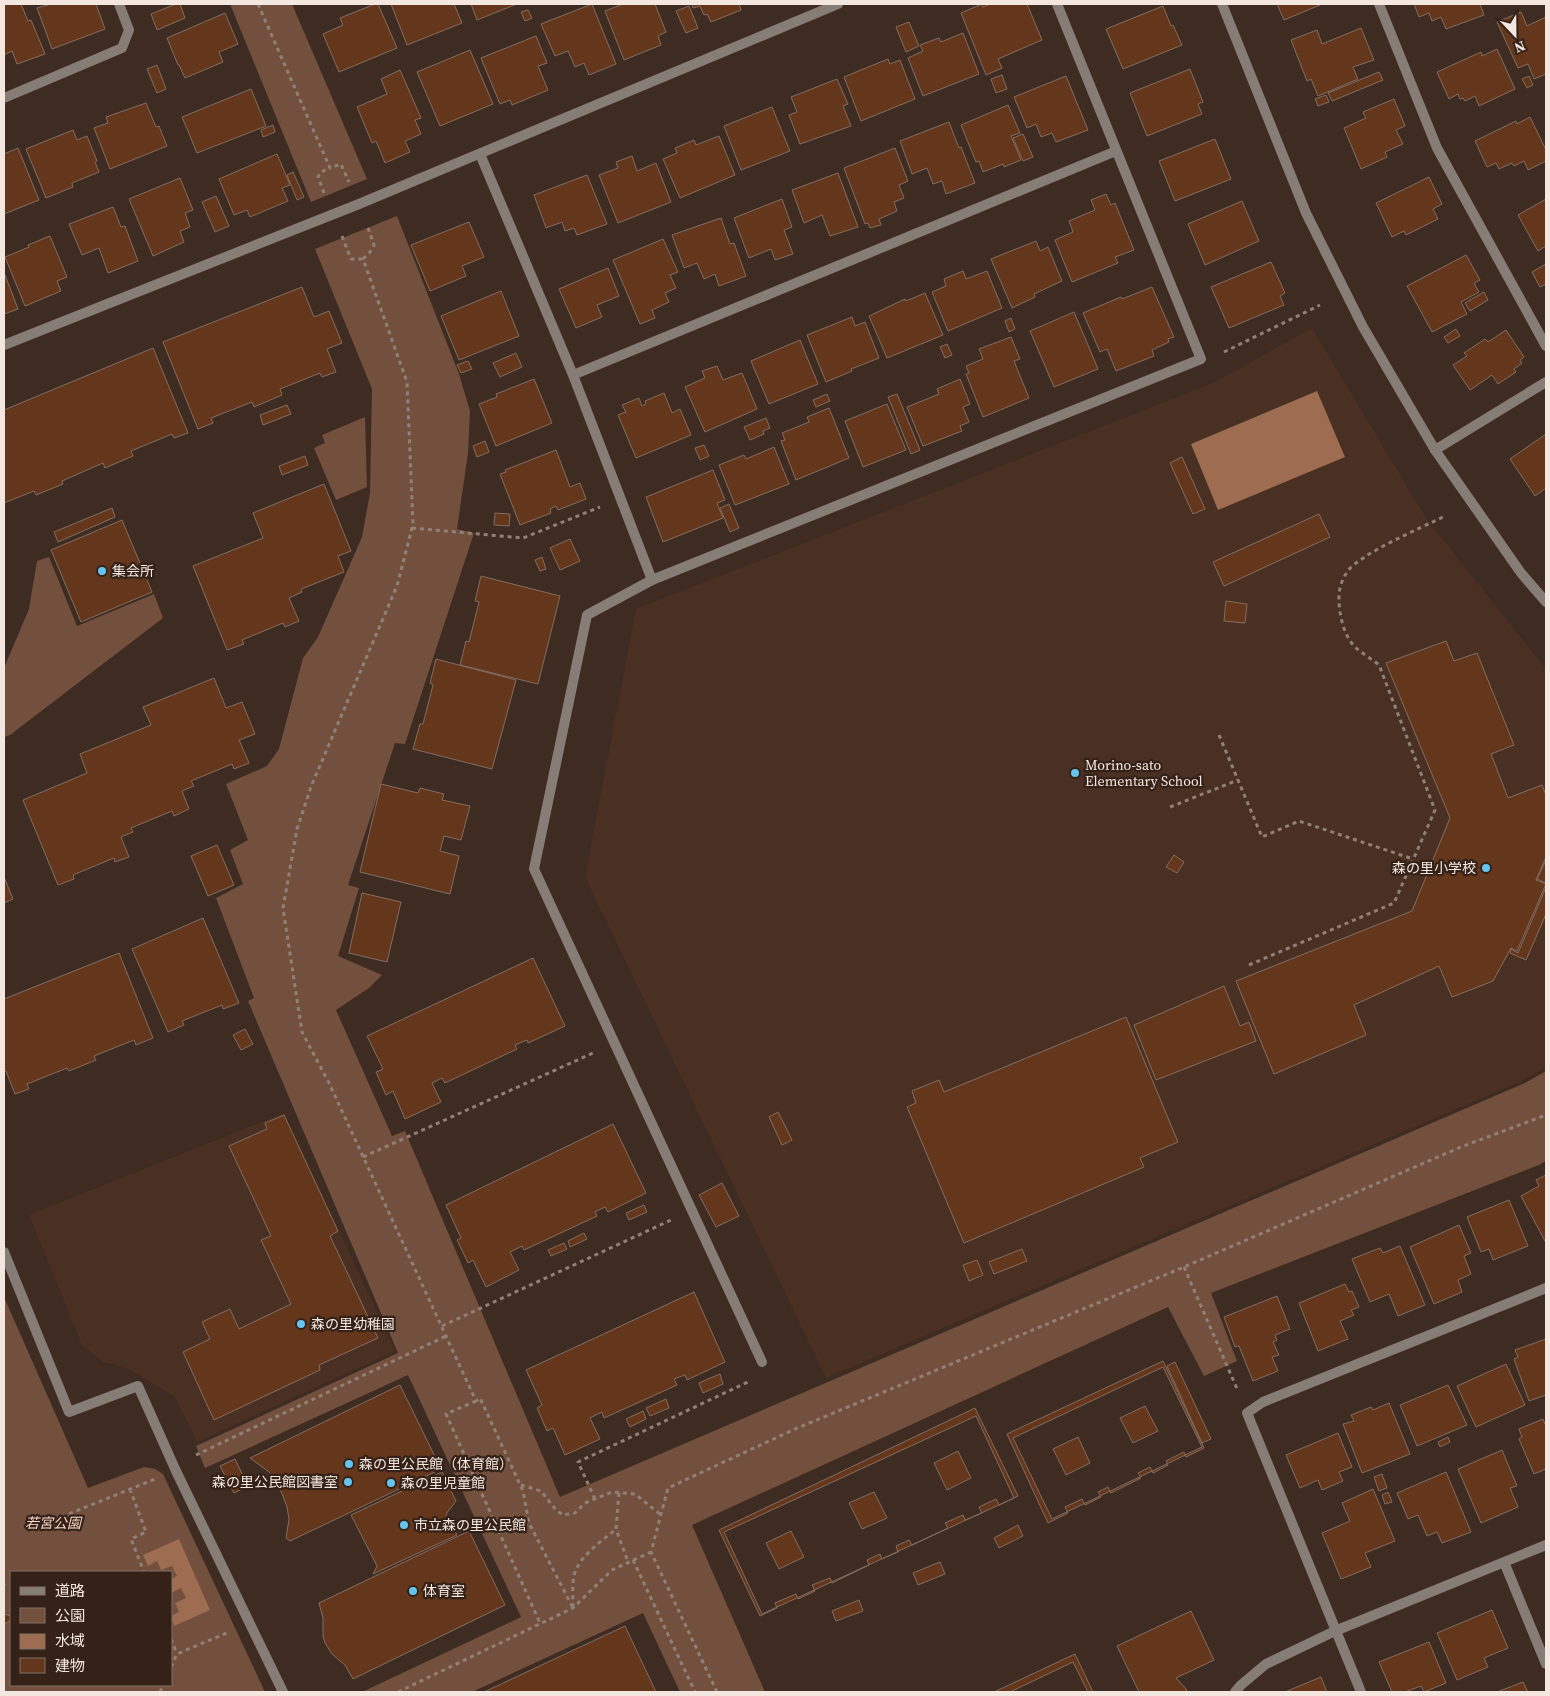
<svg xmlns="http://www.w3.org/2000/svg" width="1550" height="1696" font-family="'Source Serif 4','Noto Sans JP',serif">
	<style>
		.built { fill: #493022 }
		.green { fill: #73503d; fill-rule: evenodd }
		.water { fill: #9e6c51 }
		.building { fill: #64371c; stroke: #836d61; fill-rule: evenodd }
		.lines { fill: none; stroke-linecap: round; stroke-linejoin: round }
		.path { stroke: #908077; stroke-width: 3; stroke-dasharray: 4 4; stroke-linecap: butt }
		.service { stroke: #877d77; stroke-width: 10 }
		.minor { stroke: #877d77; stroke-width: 10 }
		.tertiary { stroke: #877d77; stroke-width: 10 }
		.poi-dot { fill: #66c4ef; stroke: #342117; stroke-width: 2 }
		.labels { text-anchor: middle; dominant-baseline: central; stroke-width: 4.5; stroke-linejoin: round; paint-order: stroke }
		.poi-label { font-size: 14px; fill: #f4e7e0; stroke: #342117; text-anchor: start }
		.park-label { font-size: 14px; font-style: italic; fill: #f5d5c5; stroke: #342117 }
	</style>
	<rect width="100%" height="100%" fill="#3e2b21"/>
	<path class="built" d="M1312,328L1426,518L1546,669V1067L1522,1081L826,1378L585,877L636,609L1213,383Z
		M284,1113L395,1351L197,1442L175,1397L127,1368L103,1362L82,1345L29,1215Z"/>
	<path class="green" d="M230,4H292L367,179L311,202Z
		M397,216L459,374L470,411L468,453L457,529L474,533L405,744L395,743L348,885L359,888L338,956L382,975L369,988L336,1010L392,1136L405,1131L560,1497L1525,1083L1546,1071V1161L1539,1165L1211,1293L1237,1361L1204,1376L1168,1307L692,1525L765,1692H680L643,1613L472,1692H362L521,1617L408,1375L205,1468L196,1446L398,1353L248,1001L254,998L216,898L243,884L230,850L248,840L226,784L267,766L279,749L303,658L318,637L362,537L370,493L372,389L315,249Z
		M365,417L367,487L336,500L314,448L325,443L322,435Z
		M49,557L77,626L154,594L163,618L10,735L4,737V668L29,609L37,561Z
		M4,1297L88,1488L144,1467L155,1469L163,1474L265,1692H4ZM11,1572H171V1685H11Z"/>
	<path class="water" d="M1317,391L1345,457L1218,510L1191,444Z
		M179,1539L210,1610L174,1626L171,1616L179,1612L175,1603L186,1598L181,1588L171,1593V1579L177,1576L172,1566L161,1570L157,1561L148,1566L143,1555Z"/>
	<path class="building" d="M4,4H21L28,21L31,20L45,54L17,64L12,51L4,55Z
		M51,4H96L105,29L52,49L37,8Z
		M176,4H180L185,18L157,30L151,14Z
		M375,4H378L397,48L339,72L323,34L343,25L340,18Z
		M391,4H454L462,23L407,45Z
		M471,4H517L477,20Z
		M592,4L616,64L589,75L584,63L575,67L568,51L555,56L541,24Z
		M623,4H655L666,32L658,36L661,45L624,60L605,11Z
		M692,4H739L741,10L711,22L707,14L704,15L700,6L693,8Z
		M982,4L983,7L990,4H1027L1042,40L998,59L1002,68L986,75L961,13Z
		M1277,4H1319L1320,5L1284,20Z
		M1414,4H1480L1484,15L1446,29L1441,17L1432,21L1429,13L1419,17Z
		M689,6L698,28L686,33L676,11Z
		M1163,6L1171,26L1173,25L1182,45L1123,69L1106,29Z
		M528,10L532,18L525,21L521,12Z
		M1521,12L1527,26L1546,17V74L1534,79L1528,64L1518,68L1497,22Z
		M225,13L238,44L219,52L223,62L185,78L179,65H178L167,38Z
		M909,22L919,46L906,52L896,27Z
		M1361,28L1374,60L1353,67L1358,79L1318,96L1311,79L1307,81L1291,40L1317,30L1322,44Z
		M963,33L979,74L923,96L908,58L923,51L920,45L939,38L941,42Z
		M536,36L547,63L538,66L548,90L512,105L510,100L500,104L481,58Z
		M1497,49L1515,89L1479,106L1475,96L1465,101L1463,98L1460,99L1458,94L1449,99L1437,72L1481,52L1482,56Z
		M470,50L493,104L440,126L417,72Z
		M888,59L890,64L900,60L915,99L861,121L844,77Z
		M157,65L166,89L157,93L147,69Z
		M1190,69L1203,102L1198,104L1202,114L1147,136L1130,93Z
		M400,70L421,118L415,120L421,134L405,141L410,152L385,163L376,141L372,143L357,107L387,94L381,79Z
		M1379,72L1383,80L1332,101L1328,93Z
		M1002,75L1007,89L996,93L991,79Z
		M1066,76L1088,130L1056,142L1052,133L1041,137L1036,124L1027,128L1014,97Z
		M1529,76L1533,85L1527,88L1522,79Z
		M837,79L848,104L843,106L851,126L800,144L789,115L797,112L791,97Z
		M251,89L266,126L197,153L182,117Z
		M1326,95L1329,102L1318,106L1315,99Z
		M1394,99L1405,126L1396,130L1403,144L1385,152L1387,157L1361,169L1344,128L1366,118L1363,112Z
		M146,103L156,127L159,126L167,146L110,169L94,128L108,123L106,117Z
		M1008,105L1020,133L1011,136L1021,160L1004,167L1003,164L983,172L979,161L976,162L961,125Z
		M772,107L790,151L741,170L724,126Z
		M1530,117L1546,150V161L1528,170L1524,161L1514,166L1512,163L1499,169L1496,163L1487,167L1475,141L1516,121L1517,124Z
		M949,122L959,148L961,147L975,183L946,194L942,181L933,184L927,168L912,174L900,141Z
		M273,125L275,132L263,137L261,130Z
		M73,130L77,140L87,136L97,161L95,162L99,172L72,183L73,187L46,198L26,149Z
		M1023,134L1033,157L1023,161L1013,138Z
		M719,136L735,175L680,198L663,159L677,153L675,148L694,140L696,145Z
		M1215,139L1231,179L1175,201L1159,161Z
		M18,148L39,200L4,214V154Z
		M895,148L908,181L899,185L904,198L894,202L897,211L879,219L881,225L870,228L868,223L865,224L844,168Z
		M277,154L290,185L282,188L288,201L250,217L247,210L234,215L219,179Z
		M632,156L637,171L656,163L671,202L618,223L599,175L618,168L616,162Z
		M293,172L304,197L297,200L287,175Z
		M838,173L858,227L830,236L822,215L804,223L792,190Z
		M587,175L607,224L577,235L574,228L565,231L562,222L546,228L534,195Z
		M1429,177L1442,204L1433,209L1438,219L1406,235L1404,231L1392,237L1376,203Z
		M180,178L193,210L185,213L190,227L180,231L184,242L153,256L129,199Z
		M1106,194L1111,205L1115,203L1134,250L1115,257L1118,263L1072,282L1055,240L1073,232L1069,221L1095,210L1091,200Z
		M216,196L229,226L215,232L202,202Z
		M782,199L792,227L784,230L793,254L775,260L771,249L749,258L734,218Z
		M1546,199V246L1538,251L1518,215Z
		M1242,201L1259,241L1205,265L1188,224Z
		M113,207L121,227L125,226L138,261L108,273L99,248L82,255L69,224Z
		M721,218L730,244L734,243L746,276L719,286L715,274L704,279L697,263L684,268L672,235Z
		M469,222L484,257L462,266L466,276L430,291L411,245Z
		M50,236L67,277L57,281L61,291L25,306L5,257L29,247L28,245Z
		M663,239L678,272L670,275L676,288L665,293L669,302L652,310L655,318L640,324L613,260Z
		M1036,241L1040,251L1048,247L1062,281L1034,294L1035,297L1012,308L991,259Z
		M1466,255L1480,280L1474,283L1479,292L1461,302L1467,314L1432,332L1407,286Z
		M1271,262L1285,293L1280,296L1284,305L1229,328L1211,287Z
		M1546,264V284L1540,287L1532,272Z
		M608,268L619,296L597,305L602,317L576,328L559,289Z
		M963,271L966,279L987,271L1002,308L948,331L932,292L946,286L944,279Z
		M5,275L18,309L4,314V276Z
		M302,287L314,317L329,311L342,343L327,349L336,372L322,377L320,373L280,389L282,395L254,407L252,402L211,418L213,423L198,429L163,342Z
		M1152,287L1174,337L1168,339L1169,342L1152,350L1154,356L1116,371L1107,349L1100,352L1083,313L1121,297L1122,299Z
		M501,291L519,336L459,360L441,316Z
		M1484,292L1488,300L1470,311L1465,303Z
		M925,293L943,335L887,358L869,316L905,299L906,301Z
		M1074,312L1098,369L1054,387L1030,331Z
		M852,317L855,326L865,322L879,358L851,369L852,371L826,382L807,335Z
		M1011,318L1015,329L1009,332L1005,321Z
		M1456,329L1460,336L1448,343L1444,337Z
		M1506,330L1524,357L1520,360L1522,363L1514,369L1516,372L1498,384L1492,375L1470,390L1453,365L1467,356L1464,353L1485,339L1488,342Z
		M1011,337L1020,359L1014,361L1029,398L983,417L966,374L969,373L966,366L983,359L979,349Z
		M800,340L818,384L769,404L751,361Z
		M947,344L952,355L945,358L940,347Z
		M153,348L188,433L174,438L172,434L131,451L133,456L105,468L103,463L62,481L63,484L36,495L34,491L4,503V410Z
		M516,353L522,367L500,377L493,363Z
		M468,361L472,369L461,373L457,365Z
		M717,366L723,380L742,373L757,409L705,432L685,387L705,378L702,371Z
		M534,379L552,423L496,446L479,404L497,397L496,394Z
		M960,379L970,404L963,407L969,422L960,426L962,431L923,446L907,407L939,394L937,389Z
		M664,393L672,413L680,409L691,435L636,458L618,415L626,412L622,405L639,398L642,406L646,404L645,401Z
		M827,394L830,401L816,407L813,400Z
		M897,394L920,450L911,454L888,397Z
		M887,404L906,450L863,467L845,421Z
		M287,405L291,414L263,425L260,415Z
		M829,408L849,458L796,480L781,441L785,440L782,433L809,422L807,417Z
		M766,418L770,428L763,431L764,434L750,440L744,427Z
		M1546,434V488L1535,496L1510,459Z
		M485,441L489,452L477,457L473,446Z
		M704,445L709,456L700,460L695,448Z
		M774,447L789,484L735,505L719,465L744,455L746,459Z
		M556,450L570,487L580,483L586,499L558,510L556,506L550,509L551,513L520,525L500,474L506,472L505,470Z
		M305,456L308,465L282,475L279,466Z
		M1182,457L1205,509L1193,514L1170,463Z
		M713,470L725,500L717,503L723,518L663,542L646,497Z
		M324,484L351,551L338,556L344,572L301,589L302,592L289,598L299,621L285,627L283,623L242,640L244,644L227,650L193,566L263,538L253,513Z
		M729,504L739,528L730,532L720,508Z
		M112,508L115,517L58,542L54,532Z
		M495,513L510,514L509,526L494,525Z
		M1319,514L1330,537L1224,586L1213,562Z
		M122,520L152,592L81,622L51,550Z
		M570,539L580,561L560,570L550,548Z
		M542,557L546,569L540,571L535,560Z
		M481,576L560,596L538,684L460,665L466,641L469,642L479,602L475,601Z
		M1226,601L1247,604L1245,623L1224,621Z
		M1446,641L1454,661L1477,653L1514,745L1491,754L1508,798L1542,785L1546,795V857L1536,880L1546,884L1517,951L1511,948L1493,981L1452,997L1439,966L1354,1005L1366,1035L1274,1074L1236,981L1412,911L1450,818L1386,663Z
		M436,659L516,680L492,769L413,749L420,724H423L433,685L430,683Z
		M214,678L226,708L242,702L255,734L239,740L249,763L234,769L232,764L191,781L194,786L182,791L189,809L174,816L172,811L131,828L133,832L121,837L129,857L115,862L114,858L73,875L74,879L58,885L23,800L87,773L80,754L151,725L143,707Z
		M381,784L418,793L420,788L444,794L442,800L470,806L461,840L444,836L440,851L459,856L450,894L360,872Z
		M217,845L234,885L208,896L191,856Z
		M1174,855L1184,862L1177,873L1166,867Z
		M1546,860V883L1537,879Z
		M4,877L13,899L4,903Z
		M1546,887V914L1526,960L1510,953L1511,949L1518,953Z
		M362,893L401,902L387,962L349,953Z
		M203,918L239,1003L223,1009L222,1005L182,1021L184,1025L168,1032L132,949Z
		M119,953L153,1038L136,1045L134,1040L94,1056L96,1060L69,1071L67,1068L27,1084L29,1089L15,1094L6,1071L4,1072V999Z
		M533,958L565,1026L528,1043L527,1040L515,1045L517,1049L445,1083L442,1078L432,1083L441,1102L405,1119L393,1091L386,1095L376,1072L383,1069L367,1036Z
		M1224,986L1240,1026L1249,1022L1256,1041L1156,1080L1134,1025Z
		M1126,1017L1178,1142L1140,1158L1144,1167L964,1243L907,1107L916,1103L912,1091L939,1080L944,1092Z
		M245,1029L253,1044L241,1050L233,1035Z
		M778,1112L792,1140L782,1145L769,1117Z
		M284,1115L338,1231L330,1236L378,1338L319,1365L320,1370L214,1420L183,1352L210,1339L202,1322L230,1309L239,1329L291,1304L261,1240L271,1236L229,1146L267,1129L265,1123Z
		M613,1124L646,1193L608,1212L605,1207L595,1212L597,1216L524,1250L522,1246L510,1252L519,1270L486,1287L473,1260L468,1263L457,1240L461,1238L446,1205Z
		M1546,1175V1243L1521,1196L1539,1186L1536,1180Z
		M722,1183L739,1216L716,1227L699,1195Z
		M1509,1200L1528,1246L1493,1260L1489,1249L1481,1252L1467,1217Z
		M644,1205L647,1212L629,1220L626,1213Z
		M1459,1225L1471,1253L1464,1256L1471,1274L1458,1280L1462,1292L1434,1304L1410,1247Z
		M584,1233L587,1239L570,1247L568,1241Z
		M564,1243L567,1249L551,1256L548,1250Z
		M1400,1246L1425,1305L1398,1316L1389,1294L1370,1302L1352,1259L1380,1248L1383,1253Z
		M1022,1249L1027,1261L994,1274L989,1262Z
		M977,1260L983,1275L969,1281L963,1265Z
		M1345,1284L1349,1292L1352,1291L1359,1307L1351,1310L1354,1315L1340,1321L1348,1339L1318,1351L1299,1303Z
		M694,1292L725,1362L687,1380L685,1375L674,1379L677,1385L604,1418L602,1412L590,1418L600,1439L565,1455L553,1428L547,1431L537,1408L542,1405L526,1370Z
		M1277,1296L1290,1329L1275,1335L1277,1340L1273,1342L1279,1355L1272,1357L1278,1371L1253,1381L1239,1346L1235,1347L1224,1317Z
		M1546,1339V1395L1529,1401L1514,1359L1518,1357L1515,1350Z
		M1163,1361L1204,1448L1186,1457L1184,1452L1166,1461L1168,1465L1153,1473L1150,1467L1138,1473L1141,1478L1111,1493L1108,1487L1098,1492L1101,1497L1085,1505L1082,1499L1065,1507L1068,1513L1048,1523L1007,1434ZM1145,1406L1158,1431L1133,1443L1120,1418ZM1078,1437L1090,1463L1066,1475L1053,1449Z
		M1175,1362L1211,1439L1202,1443L1167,1366Z
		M1506,1364L1525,1405L1476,1427L1457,1386Z
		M1163,1367L1202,1447L1052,1519L1013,1438Z
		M720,1374L723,1384L703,1393L699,1383Z
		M400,1385L441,1469L290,1541L286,1538L289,1519L287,1507L283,1496L277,1483L269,1472L250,1458Z
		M1448,1385L1467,1425L1417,1446L1400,1405Z
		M666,1399L669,1408L650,1416L646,1408Z
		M1389,1403L1410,1454L1362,1473L1343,1424L1354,1421L1351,1415L1371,1407L1373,1410Z
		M975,1408L1018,1496L999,1505L996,1499L979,1507L982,1513L965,1520L963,1515L945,1523L948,1528L912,1545L909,1540L896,1546L898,1552L882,1559L880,1554L867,1560L869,1565L832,1583L830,1578L812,1585L815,1591L798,1599L796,1594L775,1603L777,1608L760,1616L719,1530ZM958,1451L971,1478L947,1490L934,1463ZM874,1492L887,1518L862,1529L849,1503ZM791,1531L804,1557L779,1569L766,1543Z
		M643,1411L646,1419L630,1427L626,1419Z
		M976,1416L1014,1498L762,1614L724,1532Z
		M1543,1419L1545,1424H1546V1469L1534,1474L1519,1439L1522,1437L1519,1429Z
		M1338,1433L1352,1467L1339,1472L1343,1481L1322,1490L1318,1480L1300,1488L1286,1455Z
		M1448,1437L1450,1442L1440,1447L1438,1442Z
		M1502,1450L1517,1486L1510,1488L1518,1507L1481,1523L1458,1469Z
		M235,1459L248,1486L234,1493L220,1466Z
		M442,1472L456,1501L446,1514L457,1535L373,1574L377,1566L351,1515Z
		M1446,1472L1471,1532L1442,1543L1437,1532L1427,1536L1418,1515L1408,1519L1397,1493Z
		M1382,1474L1387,1488L1379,1491L1374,1477Z
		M1373,1489L1395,1541L1365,1553L1371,1567L1341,1579L1322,1533L1350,1521L1342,1503Z
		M1388,1492L1392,1502L1385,1504L1382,1495Z
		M1018,1525L1023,1536L999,1548L994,1538Z
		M469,1531L505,1605L353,1679L345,1665L332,1654L325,1643L323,1636V1618L319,1603Z
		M940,1562L945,1574L918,1585L913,1573Z
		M859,1600L863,1611L836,1621L832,1611Z
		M1492,1610L1508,1648L1484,1658L1488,1667L1457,1680L1437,1633Z
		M1191,1611L1214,1660L1176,1678L1187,1690L1184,1692H1139L1117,1646Z
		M4,1614L11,1616V1620L4,1624Z
		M625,1626L656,1692H484Z
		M1429,1642L1446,1683L1424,1692L1421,1686L1405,1692H1392L1379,1662Z
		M1075,1654L1093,1692H994Z
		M1073,1662L1088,1692H1010Z
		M1321,1677L1327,1692H1285Z
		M1523,1682L1528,1692H1497Z"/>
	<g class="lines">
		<path class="path" d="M258,4L330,168L341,164L349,182
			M324,193L318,177L321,172L330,168
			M368,228L374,245L370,252L363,259L407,382L413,524L397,586L312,784L297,829L283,908L302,1032L329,1083L476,1401L480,1398L523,1491L529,1523L573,1608
			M342,236L351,259H363
			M1224,352L1320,305
			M412,528L523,538L600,507
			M1219,735L1262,837L1299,821L1413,859
			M1170,807L1238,780
			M1249,965L1394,903L1435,810L1379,665C1372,659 1361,653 1355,647C1346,638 1342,624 1340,612C1338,597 1338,586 1347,572C1359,554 1421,528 1443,517
			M363,1157L593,1053
			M1184,1267L1238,1391
			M442,1326L671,1220
			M476,1401L446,1414L540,1623
			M196,1455L446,1336
			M521,1485L541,1491L556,1510L563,1515L575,1513L585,1503L612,1492L635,1494L661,1515
			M130,1489L146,1532L131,1539L144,1572
			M619,1493L616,1529L628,1562
			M595,1499L578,1462L750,1381
			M32,1529L155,1479
			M633,1560L695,1692
			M4,1585L5,1586
			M573,1607C573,1597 572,1585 574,1575C580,1555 601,1542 616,1529
			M171,1639L177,1654
			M171,1667L177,1654L229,1632
			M160,1692L163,1685
			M398,1692L573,1608L612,1570L651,1552
			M717,1692L651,1552L668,1488L795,1429L1184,1267L1461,1147L1546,1115"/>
		<path class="service" d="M652,580L587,615L534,869L762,1362"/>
		<path class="minor" d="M1379,4L1437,148L1546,346
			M4,98L122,48L129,30L119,4
			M480,154L573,375L652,580L1201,359L1057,4
			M4,345L359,204L838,4
			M573,375L1116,151
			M1435,450L1546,382
			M4,1252L69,1412L138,1386L176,1471L283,1692
			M1504,1562L1546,1664
			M1235,1692L1241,1685L1266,1664L1335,1631L1546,1545
			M1361,1692L1247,1413L1263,1402L1546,1288"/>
		<path class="tertiary" d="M1222,4L1306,213L1363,327L1435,450L1521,573L1546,602"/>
	</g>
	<g class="poi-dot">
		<circle cx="102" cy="571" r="5"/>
		<circle cx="1075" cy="773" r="5"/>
		<circle cx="1486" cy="868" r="5"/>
		<circle cx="301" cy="1324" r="5"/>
		<circle cx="349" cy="1464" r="5"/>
		<circle cx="348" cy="1482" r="5"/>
		<circle cx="391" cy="1483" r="5"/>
		<circle cx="404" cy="1525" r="5"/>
		<circle cx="413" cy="1591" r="5"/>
	</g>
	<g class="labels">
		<g class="poi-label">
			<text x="112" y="571">集会所</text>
			<text x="1085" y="765">Morino-sato<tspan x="1085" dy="16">Elementary School</tspan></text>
			<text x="1476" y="868" text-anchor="end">森の里小学校</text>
			<text x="311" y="1324">森の里幼稚園</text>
			<text x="359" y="1464">森の里公民館（体育館）</text>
			<text x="338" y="1482" text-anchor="end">森の里公民館図書室</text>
			<text x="401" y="1483">森の里児童館</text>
			<text x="414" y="1525">市立森の里公民館</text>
			<text x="423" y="1591">体育室</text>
		</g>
		<g class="park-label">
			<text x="53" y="1523">若宮公園</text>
		</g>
	</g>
	<rect width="1550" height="1696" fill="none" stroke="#f4e7e0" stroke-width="10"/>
	<rect x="10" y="1571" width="162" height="115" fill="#342117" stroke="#817067"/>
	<rect x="20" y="1587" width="25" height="8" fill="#877d77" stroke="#817067"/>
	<text x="55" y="1596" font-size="15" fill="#f4e7e0">道路</text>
	<rect x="20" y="1608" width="25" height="15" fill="#73503d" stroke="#817067"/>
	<text x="55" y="1621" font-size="15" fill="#f4e7e0">公園</text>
	<rect x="20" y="1634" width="25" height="15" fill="#9e6c51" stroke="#817067"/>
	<text x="55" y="1646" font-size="15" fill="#f4e7e0">水域</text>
	<rect x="20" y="1658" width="25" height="15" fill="#64371c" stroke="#817067"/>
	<text x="55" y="1671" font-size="15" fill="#f4e7e0">建物</text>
	<g transform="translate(1515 35) rotate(158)" stroke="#342117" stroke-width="4" paint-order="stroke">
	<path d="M0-4L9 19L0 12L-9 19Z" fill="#f4e7e0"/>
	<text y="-8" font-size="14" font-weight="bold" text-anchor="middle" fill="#f4e7e0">N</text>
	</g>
</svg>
